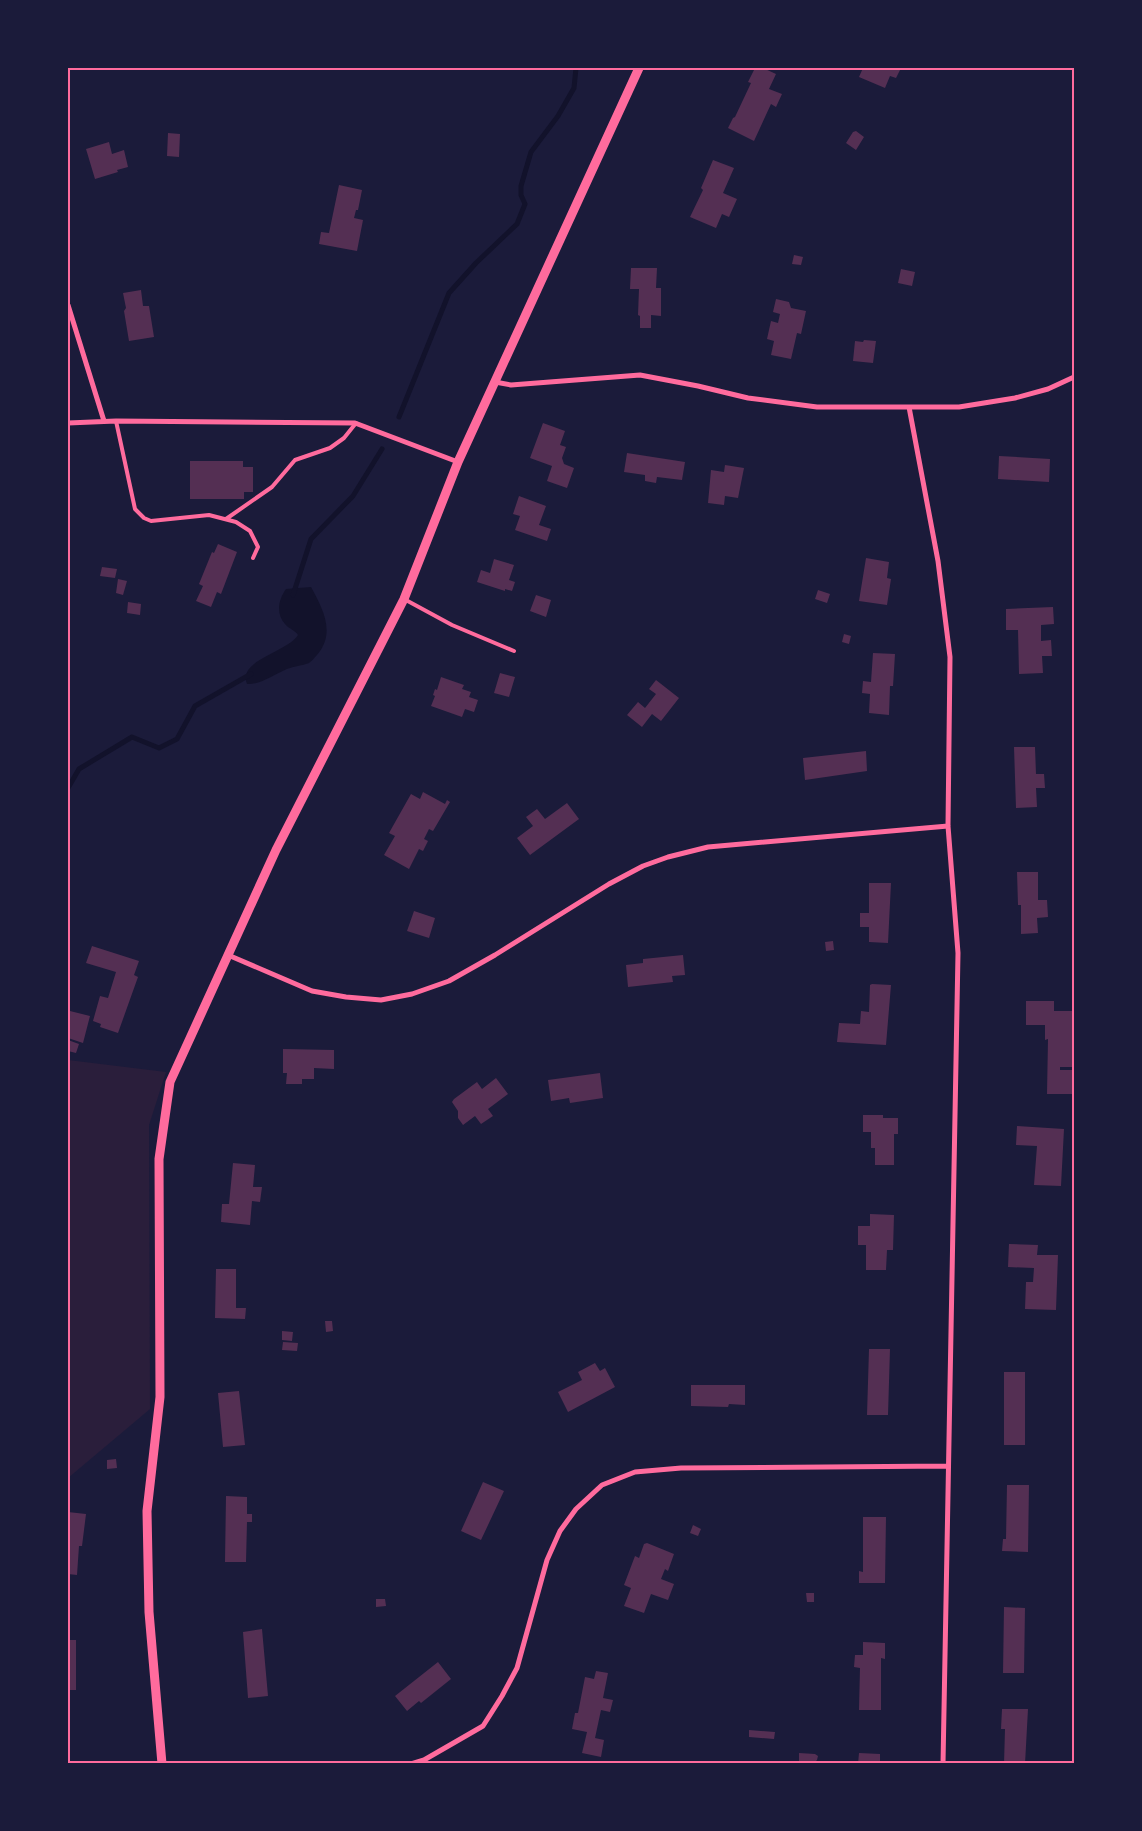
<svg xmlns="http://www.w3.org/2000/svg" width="1142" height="1831" font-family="'Titillium Web',sans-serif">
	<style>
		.green { fill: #2a1e3b }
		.water { fill: #12122b }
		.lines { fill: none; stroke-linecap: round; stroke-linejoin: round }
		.stream { stroke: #12122b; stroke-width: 5 }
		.building { fill: #542f53 }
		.service { stroke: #ff6b9d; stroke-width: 4 }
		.minor { stroke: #ff6b9d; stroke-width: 5 }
		.tertiary { stroke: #ff6b9d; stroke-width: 9 }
		.neatline { fill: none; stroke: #ff6b9d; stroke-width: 2 }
	</style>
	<rect width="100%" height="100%" fill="#1b1b3a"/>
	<path class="green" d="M68,1060L166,1072L149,1125L150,1409L68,1478Z"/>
	<path class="water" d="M311,587C323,609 336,633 317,655C314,658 312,661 309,663C302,666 294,666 287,669C275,674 260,685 247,684C237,660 288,652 298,635C295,630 289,629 285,624C276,614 278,600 286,589Z"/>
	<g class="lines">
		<path class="stream" d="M399,417L449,293L476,263L517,224L525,204L521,195V186L531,152L558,116L574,88L576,68
			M293,595L311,539L353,496L382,449
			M68,788L79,769L132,737L159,748L177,739L195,706L251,674"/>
	</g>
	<path class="building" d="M755,68H763L776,74L769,89L782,94L776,107L771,104L754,141L728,128L733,118L735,117L751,83L748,82Z
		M863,68H901L896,78L890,76L885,88L859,77Z
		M856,131L864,137L856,150L846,143L853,132Z
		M168,133L180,134L179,157L167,156Z
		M109,142L112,154L124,150L128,167L117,170L118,172L95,179L86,149Z
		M713,160L734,168L723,193L737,199L729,217L722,214L716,228L690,217L703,190L701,188Z
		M339,185L362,190L358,210H356L354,218L363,220L357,251L319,244L321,232L329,233Z
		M794,255L803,257L801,265L792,264Z
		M631,268H657L656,288H661V316L651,315V328H640V316L638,315L639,289H630Z
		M901,269L915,272L912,286L898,283Z
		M141,290L143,306H149L154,337L129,341L124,311L126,308L123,293Z
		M776,299L789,302L791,308L806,311L801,334L797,333L791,359L771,355L774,341L767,339L771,321L778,323L780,314L773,312Z
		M864,340L876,341L873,363L853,361L855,341L863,342Z
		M543,423L565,431L560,445L566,447L562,458L564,464L574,468L567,488L547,481L552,466L530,458Z
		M627,453L685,462L682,480L657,477L656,483L645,481V475L624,472Z
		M999,456L1050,459L1049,482L998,479Z
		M190,461H243V467H253V492H244V499H190Z
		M725,465L744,468L738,498L725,496L724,505L708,503L711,470L724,472Z
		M519,496L546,506L539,525L551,529L547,541L515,530L520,516L513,514Z
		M218,544L237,552L221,594L217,592L211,607L196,601L203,586L199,584L212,552L214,553Z
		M866,558L889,562L887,578L891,579L887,605L859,601Z
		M494,559L514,565L509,580L515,582L512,591L505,589V591L477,582L481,570L490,573Z
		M102,567L117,569L115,578L100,576Z
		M118,579L127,581L123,595L116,593Z
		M818,590L830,594L827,603L815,599Z
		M536,595L551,600L546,617L530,611Z
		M128,602L141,604L140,615L127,613Z
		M1053,607L1054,624L1041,625V641L1051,640L1052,656H1042L1043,673L1019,674L1018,630H1006V609Z
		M844,634L851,636L849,644L842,642Z
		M873,653L895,654L893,686H890L889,715L869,713L870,694L862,693L863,681L871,682Z
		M500,673L515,677L509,697L494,693Z
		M441,677L464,685L462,689L471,692L469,697L478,700L474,712L465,709L462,717L431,706L435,696L433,695L435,689L437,690Z
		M656,680L679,698L661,721L652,714L642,727L627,715L638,702L645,708L656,694L649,689Z
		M1014,747H1035L1036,774H1044L1045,788H1036L1037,807L1016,808Z
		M866,751L867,771L805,780L803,758Z
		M423,792L445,804L447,800L450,802L433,831L429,829L424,839L428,841L423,851L419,849L409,869L384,855L395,836L389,833L411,794L420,799Z
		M567,803L579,819L530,855L517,838L533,826L526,817L537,809L545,819Z
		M1017,872H1038V900H1047L1048,917L1037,918L1038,933L1021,934V905H1018Z
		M869,883H891L888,943L869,942V927H860V913H869Z
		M414,911L435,918L429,938L407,931Z
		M833,941L834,950L826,951L825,942Z
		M92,946L139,961L134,975L138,977L118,1033L100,1027L101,1024L93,1021L100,996L108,998L116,972L86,963Z
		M683,955L685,975L672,976L673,982L628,987L626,965L643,963V959Z
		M872,984L891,985L886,1045L837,1042L839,1023L860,1024L861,1011L869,1012L870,985Z
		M1026,1001H1054V1011H1074V1067H1060V1070H1072V1094H1047L1048,1039L1045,1040V1025H1026Z
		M70,1011L90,1016L83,1043L68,1038V1019Z
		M68,1040L79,1044L76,1053L68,1051Z
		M283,1049L334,1050V1069L314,1068V1079H302V1084H286L287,1073H283Z
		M600,1073L603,1098L570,1103L569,1098L551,1101L548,1080Z
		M496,1078L508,1094L488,1109L493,1116L481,1124L475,1116L463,1125L458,1118V1111L452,1102L454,1099L477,1082L482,1089Z
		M863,1115H883V1118H898V1134H894V1165H875V1148H871V1132H863Z
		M1017,1126L1064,1129L1061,1186L1034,1185L1037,1146L1016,1145Z
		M233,1163L255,1165L253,1187H262L260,1202L252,1201L250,1225L221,1222L222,1204H229Z
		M870,1214L894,1215L893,1250H887L886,1270H866V1245H858V1226H870Z
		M1009,1244L1038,1245L1037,1255H1058L1056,1310L1025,1309L1026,1282H1033L1034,1268L1008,1267Z
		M216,1269H236V1308H246L245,1319L215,1318Z
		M325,1321H332L333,1331L326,1332Z
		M282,1331L293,1332L292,1341L282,1340Z
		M283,1342L298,1343L297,1351L282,1350Z
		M869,1349H890L888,1415H867Z
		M595,1363L600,1371L605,1368L615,1387L568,1412L558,1392L582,1380L578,1372Z
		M1004,1372H1025V1445H1004Z
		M691,1385H745V1405L729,1404L728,1407L691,1406Z
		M239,1391L245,1445L223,1447L218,1393Z
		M116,1459L117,1468L107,1469V1460Z
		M483,1482L504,1491L481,1540L461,1531Z
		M1007,1485H1029L1028,1552L1002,1551L1003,1539H1006Z
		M226,1496L247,1497V1514H252V1522H247L246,1562H225Z
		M68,1512L86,1514L82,1546H79L77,1575L68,1574Z
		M863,1517H886L885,1583H859V1571L863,1572Z
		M693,1525L701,1529L698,1536L690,1533Z
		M647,1543L674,1554L668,1571L665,1569L661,1579L674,1584L668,1600L651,1594L644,1613L624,1606L631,1588L624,1585L635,1556L639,1558L644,1544Z
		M806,1593H814V1602H807Z
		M376,1599H385L386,1606L376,1607Z
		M1004,1607L1025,1608L1024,1673H1003Z
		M262,1629L268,1696L248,1698L243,1632Z
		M68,1640H76V1690H68Z
		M863,1642L885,1643V1659L881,1658V1710H859L860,1668L854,1667L855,1655H863Z
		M438,1662L451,1679L421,1703L419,1701L407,1711L395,1696Z
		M596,1671L608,1673L603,1698L613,1700L610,1712L601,1710L595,1738L604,1740L601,1757L582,1753L587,1732L572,1729L575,1713H578L585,1677L594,1679Z
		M1002,1709H1028L1025,1764H1004L1005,1729H1001Z
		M749,1730L775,1732L774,1739L749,1737Z
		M799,1753L815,1754L818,1756L817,1760L814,1763L799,1762Z
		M859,1753L880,1754V1764H858Z"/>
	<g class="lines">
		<path class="service" d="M116,421L135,509L144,518L151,521L209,515L236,522L250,531L258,547L253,558
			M226,519L272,487L295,460L330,448L344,438L356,423
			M404,599L452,625L514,651"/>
		<path class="minor" d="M68,305L104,421
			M495,382L511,385L640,375L698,386L748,398L817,407H959L1015,398L1048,389L1074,377
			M909,407L938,561L950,657L948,826L958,953L943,1764
			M68,423L116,421L355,423L458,462
			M228,955L312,991L346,997L381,1000L412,994L449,981L495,955L609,884L643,866L668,857L708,847L948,826
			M411,1764L424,1760L483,1726L502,1696L517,1668L547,1560L560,1531L576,1509L602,1485L635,1472L681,1468L948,1466"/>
		<path class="tertiary" d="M162,1764L149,1612L147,1511L160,1397L159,1159L170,1082L276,850L404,599L458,462L639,68"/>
	</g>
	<rect width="1142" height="1831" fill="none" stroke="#1b1b3a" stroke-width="138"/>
	<rect x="69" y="69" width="1004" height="1693" class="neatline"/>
</svg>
